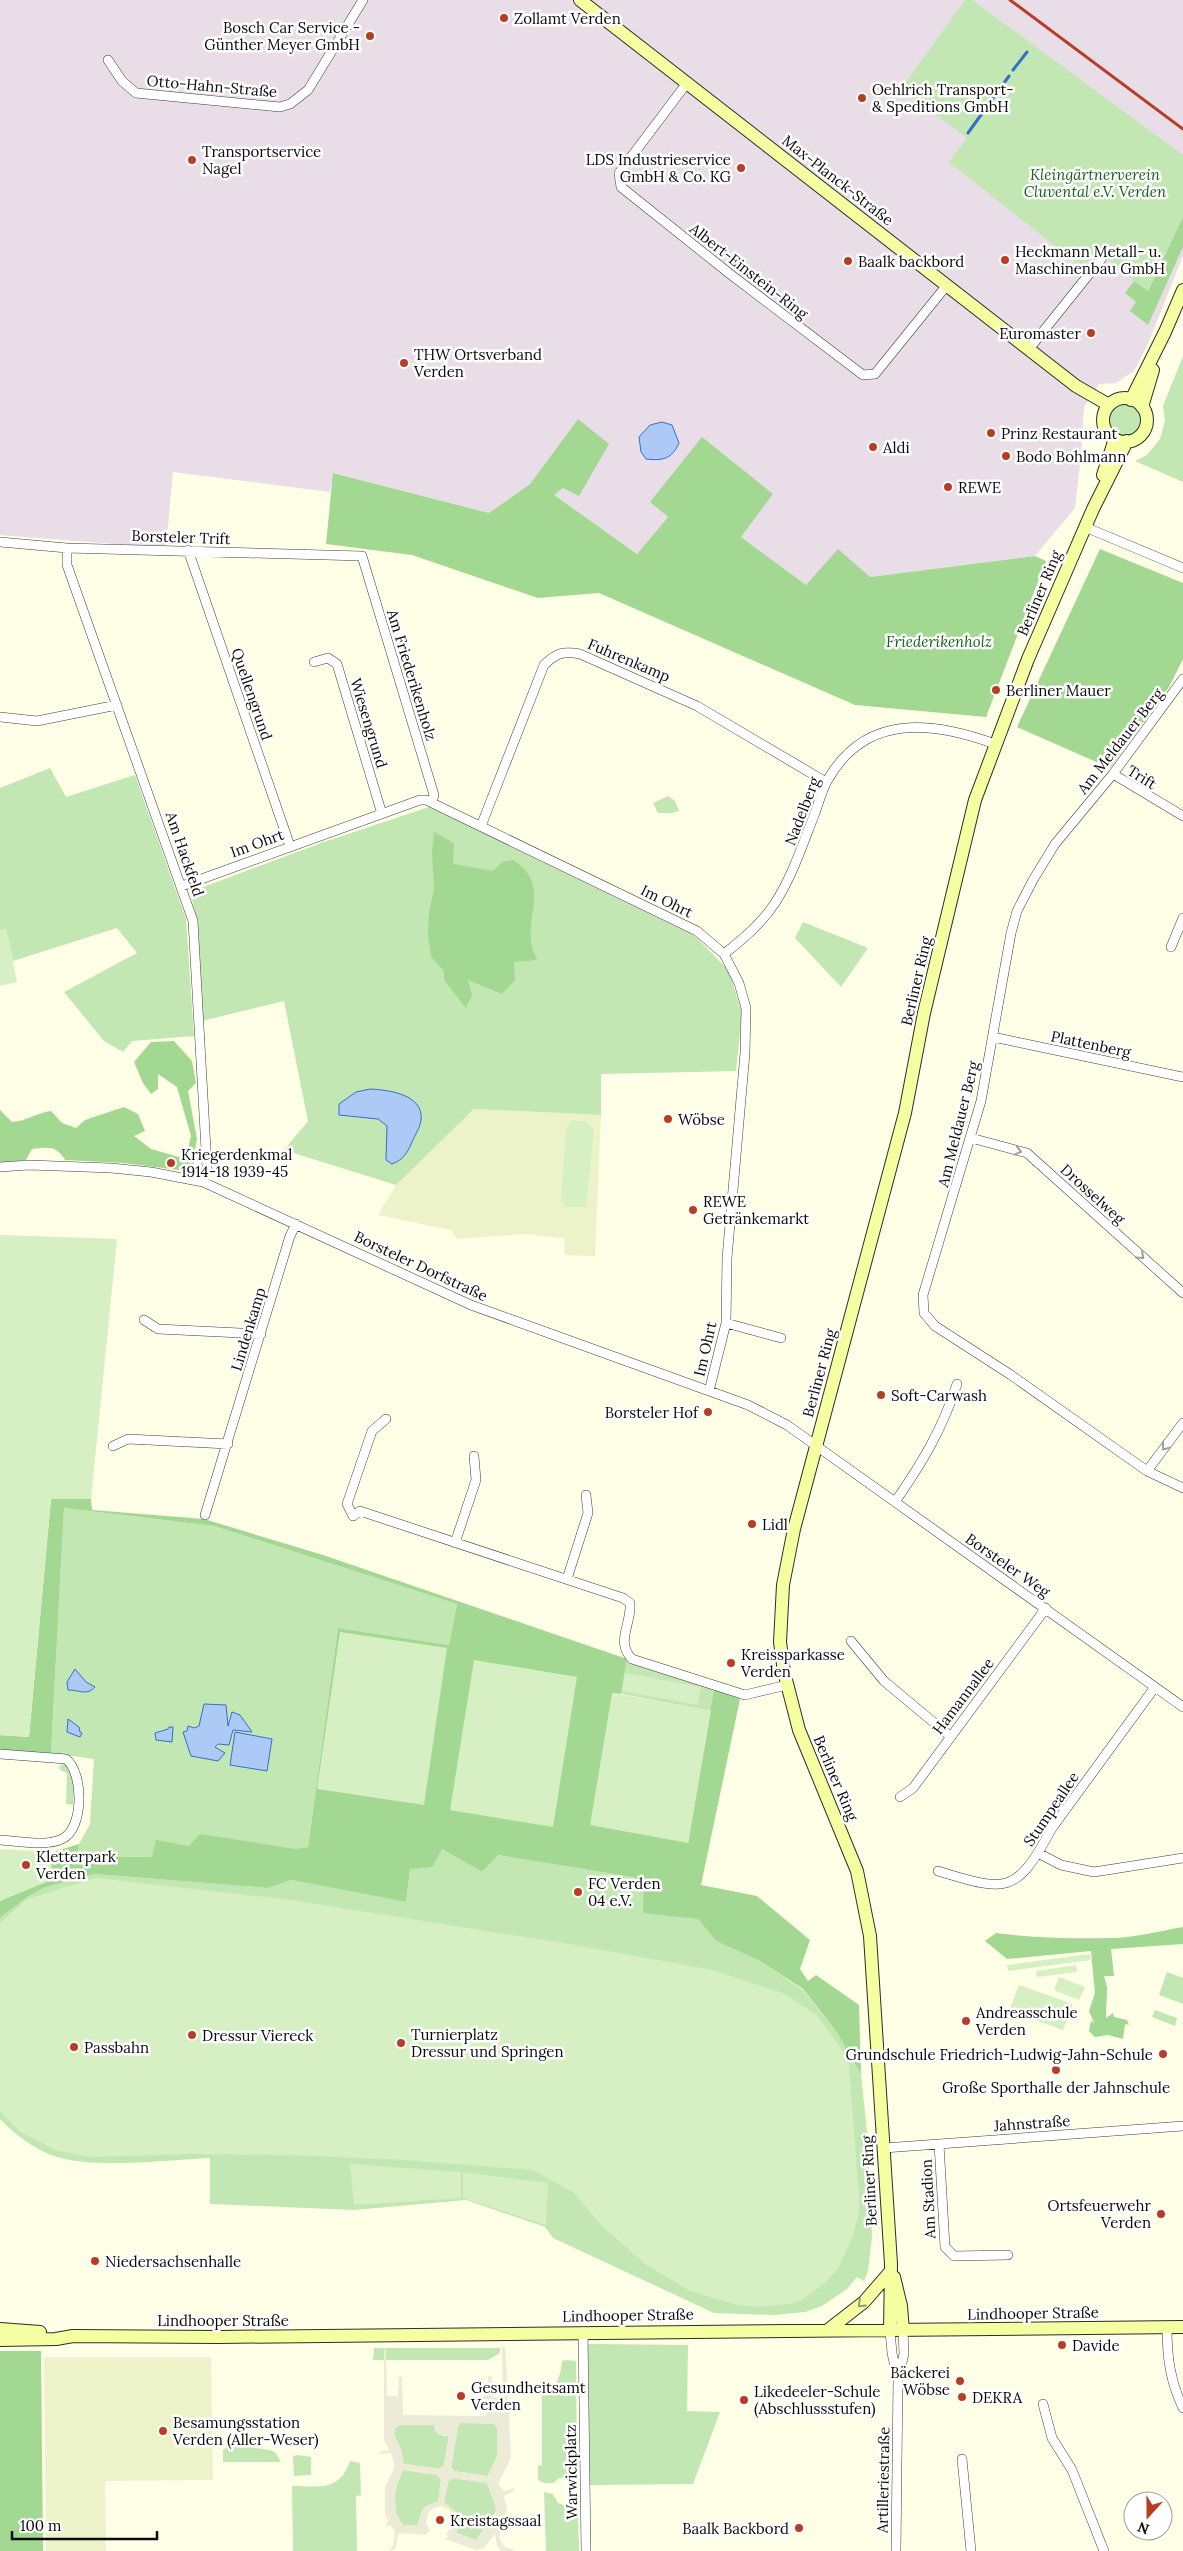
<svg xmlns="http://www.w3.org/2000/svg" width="1183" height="2551" font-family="Lora,serif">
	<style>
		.industrial { fill: #e9dde8 }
		.farmland { fill: #edf3c8 }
		.green { fill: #c2e7b2 }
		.forest { fill: #a2d891 }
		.pitch { fill: #d6efc3 }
		.plaza { fill: #ecebd8; fill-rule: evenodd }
		.water { fill: #accaf5; stroke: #346ecc }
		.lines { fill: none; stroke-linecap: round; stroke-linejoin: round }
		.stream { stroke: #346ecc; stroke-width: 3 }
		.street-casing { stroke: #3d3d3d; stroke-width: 10 }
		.secondary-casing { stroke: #2c2c2c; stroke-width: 14 }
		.street { stroke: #fff; stroke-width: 9 }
		.secondary { stroke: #f5ffa1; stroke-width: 12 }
		.rail { stroke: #b73d24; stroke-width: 3 }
		.oneway { stroke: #9d9d9d }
		.oneway2 { stroke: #979d65 }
		.poi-dot { fill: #b73d24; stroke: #fff; stroke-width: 2 }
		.labels { text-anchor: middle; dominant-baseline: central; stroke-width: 5; stroke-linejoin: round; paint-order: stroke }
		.poi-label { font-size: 15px; fill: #0a0a0a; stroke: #fff; text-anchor: start }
		.street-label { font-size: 15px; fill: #0a0a0a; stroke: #fff }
		.park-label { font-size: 15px; font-style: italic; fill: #1c5f1d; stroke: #fff }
	</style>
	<rect width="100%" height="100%" fill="#feffe6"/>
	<path class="industrial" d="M0,0H1183V256L1147,346L1134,371L1116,383L1099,384L1084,407L1081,455L1075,508L1035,556L806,585L741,537L650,502L668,517L637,554L553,495L563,488L578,419L530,484L489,513L334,473L330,492L173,472L166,548L0,535Z"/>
	<path class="farmland" d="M474,1109L601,1115L595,1256L565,1255L564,1238L525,1234L457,1239L451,1230L378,1215L396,1185Z
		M44,2357H211L213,2480L105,2481L106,2551H46Z"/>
	<path class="green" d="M965,0H972L1183,155V217L1147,291L1107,259L1093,276L949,162L967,138L901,89Z
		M1183,356V482L1135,461L1147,455L1160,439L1165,421L1163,406Z
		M1106 420a19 19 0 1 1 38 0a19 19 0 1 1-38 0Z
		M50,768L66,797L135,775L186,919L194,1036L132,1041L123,1052L104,1041L64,992L137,953L117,928L13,961L6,929L0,930V788Z
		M668,796L675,801L679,811L672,813H658L653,803Z
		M429,807L695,936L729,971L742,1013L736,1071L601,1074V1115L474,1109L396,1185L284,1150L308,1121L284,1001L202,1021L196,916L190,892L321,843Z
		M803,922L868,948L841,987L795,938Z
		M64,1508L214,1526L457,1604L449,1645L338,1628L308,1847L295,1849L189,1846L153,1857L76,1856L79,1844L90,1824L94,1759L51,1753Z
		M627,1659L714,1689L711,1711L621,1694Z
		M64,1763C74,1775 75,1790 73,1805L66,1804L67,1773L60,1770L59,1767Z
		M442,1849L482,1872L497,1855L644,1879L698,1919L716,1941L760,1961L803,1990L836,2031L861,2074L867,2132L872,2236L868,2271L864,2281L857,2277L847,2289L822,2306L805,2312L774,2315L714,2313L553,2238L545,2227L466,2200L354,2210L210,2204V2158C166,2160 99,2169 57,2157C37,2151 14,2134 0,2119V1918L27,1896L43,1888L95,1874L268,1888L291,1880L406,1902L410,1869Z
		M1167,1972L1183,1978V2004L1159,1995Z
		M1155,2010L1177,2018L1175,2026L1152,2017Z
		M588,2344L688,2345L687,2411L720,2412L693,2484L590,2485Z
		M374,2348H500V2353L488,2360H373Z
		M567,2360L576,2361L577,2477L559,2478L554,2483H544L538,2480V2466L542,2465V2391L551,2390C559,2381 561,2372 562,2361Z
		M459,2422L494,2424L497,2428V2456L488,2476L454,2471L451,2467Z
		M434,2424L442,2436H449L444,2465L440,2469L404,2464L394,2434L395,2428L400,2425Z
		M230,2444L269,2450L275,2452L281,2462H223V2450Z
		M298,2455L311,2457V2475L294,2476L293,2456Z
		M350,2461L360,2463L361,2495L356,2496L357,2551H293L292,2486C320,2486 339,2492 350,2461Z
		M403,2470L437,2475L441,2480L438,2502C428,2503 419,2515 418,2525H403C388,2511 395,2486 403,2470Z
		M453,2478L487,2483L497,2510L476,2540L456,2533C460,2519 456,2510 444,2503L448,2482Z
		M544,2492L553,2494L558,2503L578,2510L579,2551H546Z"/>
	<path class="forest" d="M1183,217V247L1148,325L1130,311L1136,302L1125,293L1134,281L1148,291Z
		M578,419L609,444L579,496L563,488L554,495L637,554L668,517L650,502L702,437L773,494L741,537L806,585L838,549L870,577L1035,556L1046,561L986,717L855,705L599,593L538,598L412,555L326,544L333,473L489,513L530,484Z
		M1100,549L1183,583V659L1169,687L1110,768L1017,727Z
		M434,832L454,843L453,864L493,871L502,862L513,860C548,882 528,910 531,941C531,947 535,954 537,960L514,962L515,980L502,994L468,980L472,995L466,1008L444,980V971L431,957L428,934L429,912L434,890L432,853Z
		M174,1041L192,1061L196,1083L188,1091L197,1139L194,1156V1172L124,1163L65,1160C57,1145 47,1147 32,1149L26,1160L0,1163V1110L12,1122C27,1121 36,1113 51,1111L62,1123L76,1128L85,1120L124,1107L138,1114L145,1131L134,1136L151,1149L186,1159L191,1136L177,1087L158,1074V1089L151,1094L143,1083L134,1062L151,1042Z
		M51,1499H91L92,1510L204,1519L323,1555L627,1659L621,1694L613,1693L688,1843L714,1689L740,1699L701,1885L757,1896L810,1940L800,1969L808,1981L816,1975L859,2005L861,2074L836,2031L803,1989L760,1961L716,1941L698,1919L643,1913L644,1879L498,1855L482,1872L442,1849L432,1867L410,1869L406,1902L291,1880L268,1888L95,1874L43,1888L27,1897L0,1918V1901L11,1895L49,1852L0,1849L53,1852L79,1844L77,1856L152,1857L156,1840L189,1846L200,1834L295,1849L308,1847L338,1628L449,1645L457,1604L214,1526L64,1508L51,1753L0,1750V1735L29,1737Z
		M1183,1927V1944L1111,1949L1114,1976H1104L1107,1987L1106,2018L1113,2013L1114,2017L1127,2020L1129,2025L1125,2024L1123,2039L1108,2035L1095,2037L1089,2031L1091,2021L1094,2023L1089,2011L1095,1993L1091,1951L1007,1959L985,1941L996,1933C1034,1938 1072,1939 1111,1938C1134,1938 1160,1931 1183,1927Z
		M0,2351H41L43,2551H0Z"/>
	<path class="pitch" d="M6,929L17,982L0,986V930Z
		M571,1121H585L594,1130L586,1207H566L561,1200L566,1128Z
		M0,1235L117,1239L91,1499H51L29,1737L0,1735Z
		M340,1632L447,1648L424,1805L317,1789Z
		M474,1660L577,1677L553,1827L450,1810Z
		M625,1673L701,1687L698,1705L622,1691Z
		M612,1693L711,1711L688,1843L590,1825Z
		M0,1849L49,1852L54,1879L0,1901Z
		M96,1878L292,1900L575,1945L713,1970L783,1993L817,2015L841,2049L849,2066L859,2195V2213L853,2236L838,2268L825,2283L802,2300L789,2304L757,2307L738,2305L692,2292L645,2264L602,2226L573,2192L532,2170L402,2160L291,2155L192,2154L89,2157L55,2150L19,2131L0,2111V1923L27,1899Z
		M1090,1954L1091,1960L1008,1971L1007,1965Z
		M1076,1965L1077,1972L1037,1977L1036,1971Z
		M1059,1977L1085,1987L1079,2000L1054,1990Z
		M1019,1985L1073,2004L1063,2030L1009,2011Z
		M350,2164L461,2172V2198L354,2205Z
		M463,2172L548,2183L546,2225L463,2198Z"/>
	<path class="plaza" d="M502,2347H505L506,2358L511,2458L498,2484L504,2491L515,2488L513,2492L504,2496L507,2508L499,2538L504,2546L515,2551H501L497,2546L495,2534L484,2548L477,2550L445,2539L448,2537L446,2533L453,2527L454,2518L449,2510L441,2506L432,2509L428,2514L426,2523L430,2531L425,2535L399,2533L395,2549L388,2551L393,2546L395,2531L390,2525L386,2526L388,2521L385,2513V2487L395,2466L391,2453L380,2454V2452L389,2450L384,2440V2349H386L387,2396H398L399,2377H402L403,2415L485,2416L488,2412V2399H481V2397L488,2395V2376L492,2377V2397L503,2398ZM459,2423L494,2424L497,2428V2456L488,2476L454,2471L451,2467ZM434,2425L435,2431L438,2434L449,2436L444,2465L439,2469L404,2464L402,2451L394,2434L395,2428L400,2425ZM403,2470L437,2475L441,2480L438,2501L426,2506L422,2510L418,2525H403L396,2513L395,2490ZM453,2478L487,2483L495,2504L496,2514L476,2540L456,2533L458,2522L456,2512L444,2503L448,2482Z"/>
	<path class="water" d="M662,422L672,425L679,443C672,459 663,461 646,459L641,452L639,437L650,425Z
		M370,1089C388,1090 424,1094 421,1120C420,1128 415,1135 412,1142C408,1152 403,1160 392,1164L386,1160L387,1126L378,1119L339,1115V1104L356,1092Z
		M75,1669L86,1682L95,1687C87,1696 79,1690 68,1690L67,1682Z
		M204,1704L226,1705L228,1726L232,1712L240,1715L252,1732L233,1730L229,1745L218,1744L215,1747L225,1753L218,1761L191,1756L183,1732L187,1731L188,1726L194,1728L199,1726Z
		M68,1719L79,1727L80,1732L82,1733L80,1737L67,1732Z
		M169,1727H173L172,1742L156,1740L155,1733L168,1729Z
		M235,1732L272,1739L267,1771L230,1765Z"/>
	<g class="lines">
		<path class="stream" d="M1013,70L1027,52
			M968,133L1009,76"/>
		<defs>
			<path id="street" d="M108,60L122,81L136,93L280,107L290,104L308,90L363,0
				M687,83L619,173L621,187L730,274L863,375L875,374L947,285
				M1029,349L1102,258
				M1085,527L1183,568
				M0,542L67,548L362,556L434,795L432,802
				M67,548V565L193,921L207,1167L203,1182
				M188,550L290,846
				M314,662L328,658L337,664L382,814
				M1183,679L1113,774L1055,844L1033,880L1017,911L1011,933L981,1101L923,1295L924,1313L935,1326L1011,1375L1147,1471L1183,1488
				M0,717L37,721L117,705
				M1113,774L1183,816
				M481,826L544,665C556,653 563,651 580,654L697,706L826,782
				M182,886L420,800H426L697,931L724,954L739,983L746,1008L745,1053L727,1258L726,1323L709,1391
				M1171,947L1183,918
				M724,954C743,939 762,923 775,903C793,875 803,843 815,813C819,802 822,790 827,781C865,713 932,721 995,744
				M993,1037L1183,1077
				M971,1138L1027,1153L1183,1293
				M0,1167L29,1165L111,1168L151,1172L203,1182L471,1305L748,1405L787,1425L1183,1707
				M144,1320L158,1329L261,1334
				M726,1323L781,1338
				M386,1419L372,1431L347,1504L353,1516L360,1511L623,1598L630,1603C632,1623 615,1642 632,1659L745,1695L787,1685
				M113,1446L128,1439L228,1444
				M1147,1471L1183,1423
				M895,1502C922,1463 942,1430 957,1384
				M205,1515L290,1236L296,1224
				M455,1543L476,1480L474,1456
				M567,1579L588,1513L586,1495
				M851,1641L884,1681L950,1736
				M0,1754L66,1759C84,1773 84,1829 62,1839C45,1847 18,1841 0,1840
				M900,1797L913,1788L1046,1608
				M1038,1853L1061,1865L1094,1872L1183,1858
				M938,1871C1007,1892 1016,1895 1052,1828L1155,1687
				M939,2144L945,2247L954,2256L1008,2255
				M884,2148L1183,2126
				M1167,2327C1167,2357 1170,2381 1183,2408
				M890,2331L892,2353L897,2376
				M583,2332L586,2551
				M1043,2404L1052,2438L1072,2470L1104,2551
				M962,2459L971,2551
				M896,2551L898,2379L904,2354L903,2331"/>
			<path id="secondary" d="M580,0L1076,386L1109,405
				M1103 420a22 22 0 1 1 44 0a22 22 0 1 1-44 0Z
				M1131,400L1165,332L1183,290
				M1142,407L1153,370
				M1103,475L1115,439
				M894,2277L901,2306L903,2331
				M0,2329L40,2332
				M828,2330L864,2302L890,2272
				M890,2331L891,2264L870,1936L857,1871L799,1730L784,1672L780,1642L783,1585L794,1529L905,1113L924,1013L975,800L1028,659L1093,509L1127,441
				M0,2340L56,2339L73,2336L218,2337L1183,2327"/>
		</defs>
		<use href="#street" class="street-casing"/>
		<use href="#secondary" class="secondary-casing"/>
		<use href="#street" class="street"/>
		<use href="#secondary" class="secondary"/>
		<path class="rail" d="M1010,0L1183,129"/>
	</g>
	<defs><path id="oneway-chevron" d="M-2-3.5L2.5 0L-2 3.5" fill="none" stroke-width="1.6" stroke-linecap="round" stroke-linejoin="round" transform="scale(1.25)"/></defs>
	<g class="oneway">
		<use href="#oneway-chevron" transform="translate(1018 1151) rotate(15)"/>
		<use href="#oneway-chevron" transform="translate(1141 1256) rotate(42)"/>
		<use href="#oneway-chevron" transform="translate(1165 1447) rotate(127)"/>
	</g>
	<use class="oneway2" href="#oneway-chevron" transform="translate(861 2304) rotate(137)"/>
	<g class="poi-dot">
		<circle cx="504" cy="18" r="5"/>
		<circle cx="370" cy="36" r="5"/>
		<circle cx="862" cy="98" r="5"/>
		<circle cx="192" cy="160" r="5"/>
		<circle cx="741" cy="168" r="5"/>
		<circle cx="1005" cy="260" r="5"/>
		<circle cx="848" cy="261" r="5"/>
		<circle cx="1091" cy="333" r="5"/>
		<circle cx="404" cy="363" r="5"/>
		<circle cx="991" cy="433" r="5"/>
		<circle cx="873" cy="447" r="5"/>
		<circle cx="1006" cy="456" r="5"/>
		<circle cx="948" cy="487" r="5"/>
		<circle cx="996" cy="690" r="5"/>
		<circle cx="668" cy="1119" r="5"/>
		<circle cx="171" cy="1163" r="5"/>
		<circle cx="693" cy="1210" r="5"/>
		<circle cx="881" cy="1395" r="5"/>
		<circle cx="708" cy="1412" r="5"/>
		<circle cx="752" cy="1524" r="5"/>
		<circle cx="731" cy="1663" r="5"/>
		<circle cx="26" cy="1865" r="5"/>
		<circle cx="578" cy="1892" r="5"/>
		<circle cx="966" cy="2021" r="5"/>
		<circle cx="192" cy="2035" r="5"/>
		<circle cx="401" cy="2043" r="5"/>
		<circle cx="74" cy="2047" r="5"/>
		<circle cx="1163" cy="2054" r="5"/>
		<circle cx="1056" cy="2070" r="5"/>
		<circle cx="1161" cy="2214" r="5"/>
		<circle cx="95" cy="2261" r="5"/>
		<circle cx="1062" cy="2345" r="5"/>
		<circle cx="960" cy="2381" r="5"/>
		<circle cx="461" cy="2396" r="5"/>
		<circle cx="962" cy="2397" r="5"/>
		<circle cx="744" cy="2400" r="5"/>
		<circle cx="163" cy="2431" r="5"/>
		<circle cx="440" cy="2520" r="5"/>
		<circle cx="799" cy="2528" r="5"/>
	</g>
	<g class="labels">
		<g class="poi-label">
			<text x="514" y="18">Zollamt Verden</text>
			<text x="360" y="27" text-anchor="end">Bosch Car Service -<tspan x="360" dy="17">Günther Meyer GmbH</tspan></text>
			<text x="872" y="89">Oehlrich Transport-<tspan x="872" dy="17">&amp; Speditions GmbH</tspan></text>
			<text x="202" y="151">Transportservice<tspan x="202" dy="17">Nagel</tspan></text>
			<text x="731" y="159" text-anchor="end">LDS Industrieservice<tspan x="731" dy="17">GmbH &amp; Co. KG</tspan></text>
			<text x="1015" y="251">Heckmann Metall- u.<tspan x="1015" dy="17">Maschinenbau GmbH</tspan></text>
			<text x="858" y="261">Baalk backbord</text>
			<text x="1081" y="333" text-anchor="end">Euromaster</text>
			<text x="414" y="354">THW Ortsverband<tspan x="414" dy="17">Verden</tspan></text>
			<text x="1001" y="433">Prinz Restaurant</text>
			<text x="883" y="447">Aldi</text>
			<text x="1016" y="456">Bodo Bohlmann</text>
			<text x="958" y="487">REWE</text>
			<text x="1006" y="690">Berliner Mauer</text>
			<text x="678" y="1119">Wöbse</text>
			<text x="181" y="1154">Kriegerdenkmal<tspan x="181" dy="17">1914-18 1939-45</tspan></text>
			<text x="703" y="1201">REWE<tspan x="703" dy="17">Getränkemarkt</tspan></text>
			<text x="891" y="1395">Soft-Carwash</text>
			<text x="698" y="1412" text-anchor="end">Borsteler Hof</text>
			<text x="762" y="1524">Lidl</text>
			<text x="741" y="1654">Kreissparkasse<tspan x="741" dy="17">Verden</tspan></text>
			<text x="36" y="1856">Kletterpark<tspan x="36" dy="17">Verden</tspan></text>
			<text x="588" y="1883">FC Verden<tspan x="588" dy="17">04 e.V.</tspan></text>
			<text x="976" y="2012">Andreasschule<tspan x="976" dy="17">Verden</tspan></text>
			<text x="411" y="2034">Turnierplatz<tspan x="411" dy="17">Dressur und Springen</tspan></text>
			<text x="202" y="2035">Dressur Viereck</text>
			<text x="84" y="2047">Passbahn</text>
			<text x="1153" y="2054" text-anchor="end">Grundschule Friedrich-Ludwig-Jahn-Schule</text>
			<text x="1056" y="2087" text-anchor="middle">Große Sporthalle der Jahnschule</text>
			<text x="1151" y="2205" text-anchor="end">Ortsfeuerwehr<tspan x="1151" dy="17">Verden</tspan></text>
			<text x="105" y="2261">Niedersachsenhalle</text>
			<text x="1072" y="2345">Davide</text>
			<text x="950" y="2372" text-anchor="end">Bäckerei<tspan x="950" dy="17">Wöbse</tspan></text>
			<text x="471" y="2387">Gesundheitsamt<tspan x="471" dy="17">Verden</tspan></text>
			<text x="754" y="2391">Likedeeler-Schule<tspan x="754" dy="17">(Abschlussstufen)</tspan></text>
			<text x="972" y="2397">DEKRA</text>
			<text x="173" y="2422">Besamungsstation<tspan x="173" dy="17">Verden (Aller-Weser)</tspan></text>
			<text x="450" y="2520">Kreistagssaal</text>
			<text x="789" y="2528" text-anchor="end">Baalk Backbord</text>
		</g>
		<g class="street-label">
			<text transform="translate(212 86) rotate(5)">Otto-Hahn-Straße</text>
			<text transform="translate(838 180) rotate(38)">Max-Planck-Straße</text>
			<text transform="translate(749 271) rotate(38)">Albert-Einstein-Ring</text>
			<text transform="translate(181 537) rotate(2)">Borsteler Trift</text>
			<text transform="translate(1039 593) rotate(-67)">Berliner Ring</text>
			<text transform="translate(629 660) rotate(23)">Fuhrenkamp</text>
			<text transform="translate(412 675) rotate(73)">Am Friederikenholz</text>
			<text transform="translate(252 694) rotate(71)">Quellengrund</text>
			<text transform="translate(369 723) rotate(73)">Wiesengrund</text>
			<text transform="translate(1120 741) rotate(-52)">Am Meldauer Berg</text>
			<text transform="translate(1142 777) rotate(32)">Trift</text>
			<text transform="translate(802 811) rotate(-69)">Nadelberg</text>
			<text transform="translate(257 843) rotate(-20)">Im Ohrt</text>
			<text transform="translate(185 854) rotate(71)">Am Hackfeld</text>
			<text transform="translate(667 901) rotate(26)">Im Ohrt</text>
			<text transform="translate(916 981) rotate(-77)">Berliner Ring</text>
			<text transform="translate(1091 1044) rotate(12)">Plattenberg</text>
			<text transform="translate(958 1124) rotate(-76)">Am Meldauer Berg</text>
			<text transform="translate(1093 1194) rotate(42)">Drosselweg</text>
			<text transform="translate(421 1266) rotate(25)">Borsteler Dorfstraße</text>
			<text transform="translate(248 1329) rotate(-73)">Lindenkamp</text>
			<text transform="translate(705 1349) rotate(-77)">Im Ohrt</text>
			<text transform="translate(819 1373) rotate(-75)">Berliner Ring</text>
			<text transform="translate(1008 1565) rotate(35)">Borsteler Weg</text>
			<text transform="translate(963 1696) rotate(-53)">Hamannallee</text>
			<text transform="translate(836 1778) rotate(67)">Berliner Ring</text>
			<text transform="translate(1051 1809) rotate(-56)">Stumpeallee</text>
			<text transform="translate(1032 2123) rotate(-4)">Jahnstraße</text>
			<text transform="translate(869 2181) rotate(-93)">Berliner Ring</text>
			<text transform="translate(928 2199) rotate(-93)">Am Stadion</text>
			<text transform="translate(1033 2313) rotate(-1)">Lindhooper Straße</text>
			<text transform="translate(628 2315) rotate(-1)">Lindhooper Straße</text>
			<text x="223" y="2320">Lindhooper Straße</text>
			<text transform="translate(571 2472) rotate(-91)">Warwickplatz</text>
			<text transform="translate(883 2480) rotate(-89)">Artilleriestraße</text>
		</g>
		<g class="park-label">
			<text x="1095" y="174">Kleingärtnerverein<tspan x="1095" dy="17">Cluvental e.V. Verden</tspan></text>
			<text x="939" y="641">Friederikenholz</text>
		</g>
	</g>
	<g transform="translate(1148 2516) rotate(201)"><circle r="24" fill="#ffffff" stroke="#9d9d9d"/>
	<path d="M0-4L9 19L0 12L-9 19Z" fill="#b73d24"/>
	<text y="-8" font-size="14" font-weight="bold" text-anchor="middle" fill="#0a0a0a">N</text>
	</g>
	<path d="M12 2531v8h145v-8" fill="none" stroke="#0a0a0a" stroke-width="2.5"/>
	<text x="20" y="2531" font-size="15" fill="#0a0a0a" stroke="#ffffff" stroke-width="4" paint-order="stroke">100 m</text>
</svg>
